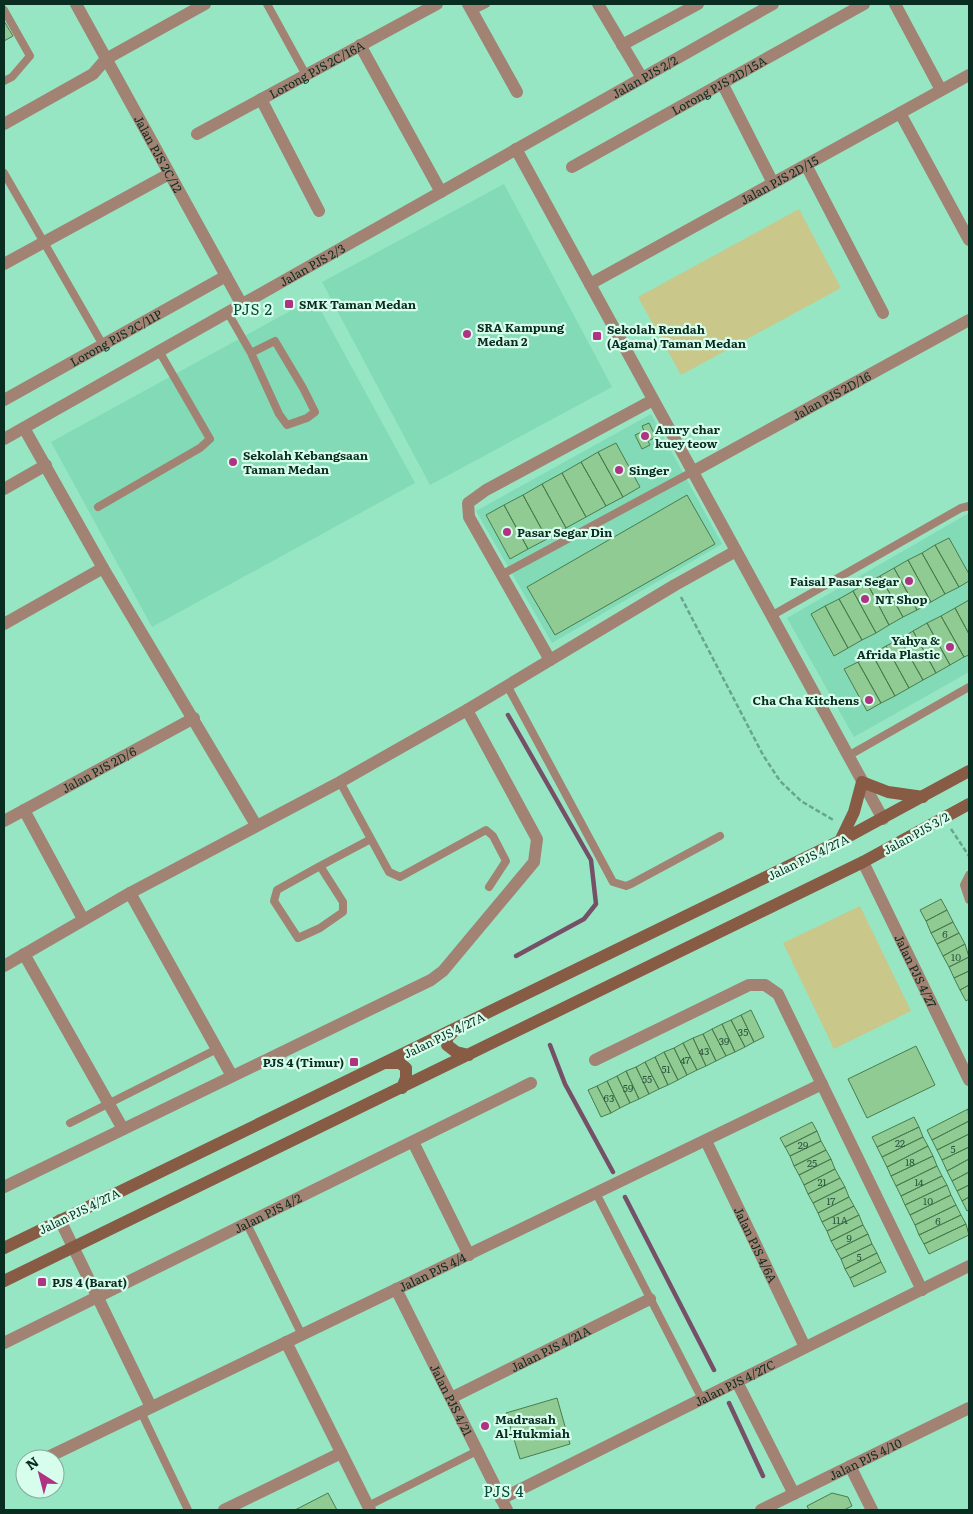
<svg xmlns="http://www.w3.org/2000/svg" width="973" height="1514" font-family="Literata,serif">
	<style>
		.built { fill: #82dab6 }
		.green { fill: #cac78b }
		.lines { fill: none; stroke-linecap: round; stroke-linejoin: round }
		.stream { stroke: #755067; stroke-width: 4.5 }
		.building { fill: #8fcb93; stroke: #497d4d }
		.path { stroke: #66a68c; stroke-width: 2.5; stroke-dasharray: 5 2.5; stroke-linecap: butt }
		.service { stroke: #a28273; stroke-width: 8 }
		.minor { stroke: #a28273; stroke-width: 12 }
		.tertiary { stroke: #a28273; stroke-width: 12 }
		.secondary { stroke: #885b45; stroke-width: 12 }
		.poi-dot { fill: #b03282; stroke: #d7fdec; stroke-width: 2 }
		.labels { text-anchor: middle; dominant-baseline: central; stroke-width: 4.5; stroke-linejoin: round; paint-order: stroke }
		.number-label { font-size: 10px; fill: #2b543e }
		.street-label { font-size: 12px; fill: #0a2d21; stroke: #d7fdec }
		.poi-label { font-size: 12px; font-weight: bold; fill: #0a2d21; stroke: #d7fdec; text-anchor: start }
		.quarter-label { font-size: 15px; letter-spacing: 1px; fill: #064c36; stroke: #d7fdec }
	</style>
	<rect width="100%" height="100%" fill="#96e6c4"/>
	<path class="built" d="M504,184L612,387L430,485L322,282Z
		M314,298L415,483L152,627L51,442Z
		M651,414L722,544L552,643L476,511Z
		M969,513V672L854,737L787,618Z"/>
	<path class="green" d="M799,209L841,288L681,375L638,297Z
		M860,906L911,1011L834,1049L783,943Z"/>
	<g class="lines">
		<path class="stream" d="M508,715L591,860L596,904L584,919L516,956
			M550,1045L565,1084L613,1172
			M625,1197L714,1370
			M729,1403L763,1476"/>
	</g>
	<path class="building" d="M4,21L13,36L4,41Z
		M649,423L656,437L648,441L650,445L642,449L635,435L644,431L642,426Z
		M616,443L640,487L623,497L598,452Z
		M598,452L623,497L606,506L581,462Z
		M581,462L606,506L586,517L562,473Z
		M562,473L586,517L566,528L542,484Z
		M542,484L566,528L547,539L523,495Z
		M523,495L547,539L528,549L504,505Z
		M687,495L715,544L555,635L527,587Z
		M504,505L528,549L510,559L486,515Z
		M949,538L969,574V581L959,587L935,545Z
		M935,545L959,587L945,594L922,553Z
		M922,553L945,594L931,602L908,560Z
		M908,560L931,602L917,610L894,568Z
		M894,568L917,610L903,617L880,576Z
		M880,576L903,617L889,625L867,583Z
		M867,583L889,625L876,633L853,591Z
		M853,591L876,633L862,640L839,599Z
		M839,599L862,640L848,648L825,606Z
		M969,600V634L955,608Z
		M825,606L848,648L834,656L811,614Z
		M955,608L969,634V655L964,657L941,616Z
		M941,616L964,657L950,665L927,623Z
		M927,623L950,665L936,673L913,631Z
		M913,631L936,673L923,680L900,639Z
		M900,639L923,680L909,688L886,646Z
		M886,646L909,688L895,696L872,654Z
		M872,654L895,696L881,703L858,662Z
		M858,662L881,703L867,711L844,669Z
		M941,899L947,910L926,921L920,910Z
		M947,910L953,922L931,933L926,921Z
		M953,922L959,933L937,944L931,933Z
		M959,933L965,944L943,956L937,944Z
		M965,944L969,957L949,967L943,956Z
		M969,957V971L954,978L949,967Z
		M969,971V985L960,990L954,978Z
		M969,985V999L966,1001L960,990Z
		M751,1010L764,1037L754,1042L741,1015Z
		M741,1015L754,1042L745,1047L731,1020Z
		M731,1020L745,1047L735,1052L722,1024Z
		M722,1024L735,1052L726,1056L712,1029Z
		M712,1029L726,1056L716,1061L703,1034Z
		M703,1034L716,1061L706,1066L693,1038Z
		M693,1038L706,1066L697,1070L683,1043Z
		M683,1043L697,1070L687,1075L674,1048Z
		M916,1046L935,1085L867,1118L848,1079Z
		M674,1048L687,1075L678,1080L664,1052Z
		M664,1052L678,1080L668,1085L655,1057Z
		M655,1057L668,1085L659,1089L645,1062Z
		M645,1062L659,1089L649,1094L636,1067Z
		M636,1067L649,1094L639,1099L626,1071Z
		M626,1071L639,1099L630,1103L617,1076Z
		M617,1076L630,1103L620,1108L607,1081Z
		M607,1081L620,1108L611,1113L597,1086Z
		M597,1086L611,1113L601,1117L588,1090Z
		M968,1109L969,1121L932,1140L927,1130Z
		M914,1117L919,1127L877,1147L872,1137Z
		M969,1121V1134L937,1150L932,1140Z
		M812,1122L817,1131L785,1147L780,1138Z
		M919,1127L923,1137L882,1157L877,1147Z
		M817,1131L821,1141L790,1156L785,1147Z
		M969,1134V1147L942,1160L937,1150Z
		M923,1137L928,1146L887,1167L882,1157Z
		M821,1141L826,1150L794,1166L790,1156Z
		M928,1146L933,1156L891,1176L887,1167Z
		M969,1147V1159L947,1171L942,1160Z
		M826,1150L831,1159L799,1175L794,1166Z
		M933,1156L937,1166L896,1186L891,1176Z
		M831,1159L835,1169L804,1185L799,1175Z
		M969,1159V1172L952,1181L947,1171Z
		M937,1166L942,1176L901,1196L896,1186Z
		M835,1169L840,1178L808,1194L804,1185Z
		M969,1172V1185L957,1191L952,1181Z
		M942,1176L947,1185L905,1205L901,1196Z
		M840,1178L845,1187L813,1203L808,1194Z
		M947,1185L951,1195L910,1215L905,1205Z
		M969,1185V1197L962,1201L957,1191Z
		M845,1187L849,1197L818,1213L813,1203Z
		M951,1195L956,1205L915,1225L910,1215Z
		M849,1197L854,1206L822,1222L818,1213Z
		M969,1197V1210L967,1211L962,1201Z
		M956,1205L961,1215L919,1235L915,1225Z
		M854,1206L859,1215L827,1231L822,1222Z
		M859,1215L863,1225L831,1241L827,1231Z
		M961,1215L966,1224L924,1244L919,1235Z
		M966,1224L969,1235L929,1254L924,1244Z
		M863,1225L868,1234L836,1250L831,1241Z
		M868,1234L872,1244L841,1259L836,1250Z
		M872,1244L877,1253L845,1269L841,1259Z
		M877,1253L881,1262L850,1278L845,1269Z
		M881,1262L886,1272L854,1287L850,1278Z
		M557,1398L570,1444L520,1459L506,1413Z
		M328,1493L337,1510H295Z
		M832,1493L848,1497L852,1506L844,1510H809L807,1506Z"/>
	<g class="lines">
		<path class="path" d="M681,597L763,755L780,781L801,801L835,821
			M951,829L969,856"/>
		<path class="service" d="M267,4L306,75
			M4,10L30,56L12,77L4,81
			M472,11L486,4
			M4,173L103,345
			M228,313L251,353L279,414L287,425L307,418L315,412L303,388L275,341L251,353
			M98,507L200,448L210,439L159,351
			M501,575L692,472
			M771,616L961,508L969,506
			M508,687L613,882L626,886L631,884L720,836
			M848,756L969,687
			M340,782L389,872L400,877L486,830L493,836L506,861L489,887
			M320,866L343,902V912L320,928L298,938L274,901L277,890Z
			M320,866L371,839
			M969,875L964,885L969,900
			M70,1123L217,1049
			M596,1193L702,1399
			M247,1224L302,1335
			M141,1412L188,1510
			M368,1506L477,1451"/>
		<g class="minor">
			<path id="s1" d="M76,4L242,305"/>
			<path d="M468,4L517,92"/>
			<path d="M598,4L642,78"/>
			<path d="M895,4L941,90"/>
			<path d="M360,45L441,192"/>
			<path d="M622,45L698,4"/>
			<path d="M722,83L773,183"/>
			<path d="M261,99L319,211"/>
			<path d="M900,113L969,240"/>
			<path d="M4,124L93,74L106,59L205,4"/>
			<path id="s2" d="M197,134L437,4"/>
			<path d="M806,165L883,313"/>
			<path id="s3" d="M572,167L864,4"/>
			<path d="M4,264L169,174"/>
			<path id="s4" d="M590,284L969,75"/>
			<path id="s5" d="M4,400L226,276"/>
			<path d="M24,428L103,568L256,825"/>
			<path id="s6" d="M692,472L969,320"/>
			<path d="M4,489L46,465"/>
			<path d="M4,624L103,568"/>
			<path d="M550,660L469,517L468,503L486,490L653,400"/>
			<path d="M24,810L83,919"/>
			<path id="s7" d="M4,821L194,718"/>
			<path id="s8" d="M863,862L969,1080"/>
			<path d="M130,893L232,1076"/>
			<path d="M24,954L123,1129"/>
			<path d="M4,966L130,893L340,782L467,710L675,585L736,551"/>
			<path d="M595,1060L749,985H765L778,994L922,1290"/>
			<path id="s9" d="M706,1141L805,1347"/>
			<path d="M413,1142L469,1255"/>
			<path d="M4,1187L431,980L443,971L534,862L537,839L467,710"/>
			<path d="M60,1220L151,1407"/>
			<path id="s10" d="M396,1289L507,1510"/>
			<path d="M286,1342L370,1510"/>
			<path id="s11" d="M4,1343L531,1083"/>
			<path d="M737,1382L794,1494"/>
			<path id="s12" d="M451,1398L650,1299"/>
			<path id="s13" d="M44,1459L822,1084"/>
			<path d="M850,1466L872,1510"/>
			<path id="s14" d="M501,1499L969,1266"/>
			<path d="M224,1510L341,1453"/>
			<path id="s15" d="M761,1510L969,1408"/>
		</g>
		<g class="tertiary">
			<path d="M516,149L883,819"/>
			<path id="s16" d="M4,439L773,4"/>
		</g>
		<path class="secondary" d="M840,841L854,812L862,782L888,792L923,797
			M455,1030L447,1038V1045L456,1052L469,1055
			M387,1063H400L406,1068V1078L402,1088
			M4,1248L840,841L969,771
			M4,1281L863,862L969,804"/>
	</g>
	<g class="poi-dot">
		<rect x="284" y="299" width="10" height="10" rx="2.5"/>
		<circle cx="467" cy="334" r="5"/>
		<rect x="592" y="331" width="10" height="10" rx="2.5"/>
		<circle cx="645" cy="436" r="5"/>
		<circle cx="233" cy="462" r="5"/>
		<circle cx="619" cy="470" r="5"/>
		<circle cx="507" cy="532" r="5"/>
		<circle cx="909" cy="581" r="5"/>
		<circle cx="865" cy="599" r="5"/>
		<circle cx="950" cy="647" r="5"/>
		<circle cx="869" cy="700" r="5"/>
		<rect x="349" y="1057" width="10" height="10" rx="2.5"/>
		<rect x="37" y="1277" width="10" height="10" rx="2.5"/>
		<circle cx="485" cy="1426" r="5"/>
	</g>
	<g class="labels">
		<g class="number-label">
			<text x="945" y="933">6</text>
			<text x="956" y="956">10</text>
			<text x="743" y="1031">35</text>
			<text x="724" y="1040">39</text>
			<text x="704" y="1050">43</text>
			<text x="685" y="1059">47</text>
			<text x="666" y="1068">51</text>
			<text x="647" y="1078">55</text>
			<text x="628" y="1087">59</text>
			<text x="609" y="1097">63</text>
			<text x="900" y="1142">22</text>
			<text x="803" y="1144">29</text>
			<text x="953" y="1148">5</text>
			<text x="910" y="1161">18</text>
			<text x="812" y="1162">25</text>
			<text x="822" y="1181">21</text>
			<text x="919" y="1181">14</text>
			<text x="831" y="1200">17</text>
			<text x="928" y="1200">10</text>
			<text x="840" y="1219">11A</text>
			<text x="938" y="1220">6</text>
			<text x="849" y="1237">9</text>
			<text x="859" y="1256">5</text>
		</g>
		<g class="street-label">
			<text stroke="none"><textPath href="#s2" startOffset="136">Lorong PJS 2C/16A</textPath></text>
			<text stroke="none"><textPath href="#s16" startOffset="736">Jalan PJS 2/2</textPath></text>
			<text stroke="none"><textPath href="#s3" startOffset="168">Lorong PJS 2D/15A</textPath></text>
			<text stroke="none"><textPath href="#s1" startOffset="171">Jalan PJS 2C/12</textPath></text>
			<text stroke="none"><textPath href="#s4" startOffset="216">Jalan PJS 2D/15</textPath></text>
			<text stroke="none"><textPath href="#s16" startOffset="354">Jalan PJS 2/3</textPath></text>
			<text stroke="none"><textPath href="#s5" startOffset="128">Lorong PJS 2C/11P</textPath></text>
			<text stroke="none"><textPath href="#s6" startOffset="159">Jalan PJS 2D/16</textPath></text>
			<text stroke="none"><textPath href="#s7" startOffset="108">Jalan PJS 2D/6</textPath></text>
			<text transform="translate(916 833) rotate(-29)">Jalan PJS 3/2</text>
			<text transform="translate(808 857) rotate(-26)">Jalan PJS 4/27A</text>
			<text stroke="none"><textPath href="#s8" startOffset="121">Jalan PJS 4/27</textPath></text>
			<text transform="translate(444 1035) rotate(-26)">Jalan PJS 4/27A</text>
			<text transform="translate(79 1211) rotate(-26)">Jalan PJS 4/27A</text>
			<text stroke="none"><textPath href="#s11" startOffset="294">Jalan PJS 4/2</textPath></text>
			<text stroke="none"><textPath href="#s9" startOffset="115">Jalan PJS 4/6A</textPath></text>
			<text stroke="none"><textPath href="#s13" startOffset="431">Jalan PJS 4/4</textPath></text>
			<text stroke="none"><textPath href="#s12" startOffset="111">Jalan PJS 4/21A</textPath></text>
			<text stroke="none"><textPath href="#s14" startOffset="261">Jalan PJS 4/27C</textPath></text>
			<text stroke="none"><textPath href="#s10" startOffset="124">Jalan PJS 4/21</textPath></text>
			<text stroke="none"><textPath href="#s15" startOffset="116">Jalan PJS 4/10</textPath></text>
		</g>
		<g class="poi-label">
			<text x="299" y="304">SMK Taman Medan</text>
			<text x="477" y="327">SRA Kampung<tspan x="477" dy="14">Medan 2</tspan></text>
			<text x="607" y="329">Sekolah Rendah<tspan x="607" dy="14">(Agama) Taman Medan</tspan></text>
			<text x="655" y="429">Amry char<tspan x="655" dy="14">kuey teow</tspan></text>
			<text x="243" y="455">Sekolah Kebangsaan<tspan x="243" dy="14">Taman Medan</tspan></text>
			<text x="629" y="470">Singer</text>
			<text x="517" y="532">Pasar Segar Din</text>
			<text x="899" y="581" text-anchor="end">Faisal Pasar Segar</text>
			<text x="875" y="599">NT Shop</text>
			<text x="940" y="640" text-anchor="end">Yahya &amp;<tspan x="940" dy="14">Afrida Plastic</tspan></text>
			<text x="859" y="700" text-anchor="end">Cha Cha Kitchens</text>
			<text x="344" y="1062" text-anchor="end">PJS 4 (Timur)</text>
			<text x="52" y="1282">PJS 4 (Barat)</text>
			<text x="495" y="1419">Madrasah<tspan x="495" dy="14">Al-Hukmiah</tspan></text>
		</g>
		<g class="quarter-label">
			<text x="253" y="308">PJS 2</text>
			<text x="504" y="1490">PJS 4</text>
		</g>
	</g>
	<rect width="973" height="1514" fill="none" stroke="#0a2d21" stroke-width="10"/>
	<g transform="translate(40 1474) rotate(324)"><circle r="24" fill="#d7fdec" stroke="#85aa9b"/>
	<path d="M0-4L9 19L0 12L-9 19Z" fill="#b03282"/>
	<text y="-8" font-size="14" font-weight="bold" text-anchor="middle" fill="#0a2d21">N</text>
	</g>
</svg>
